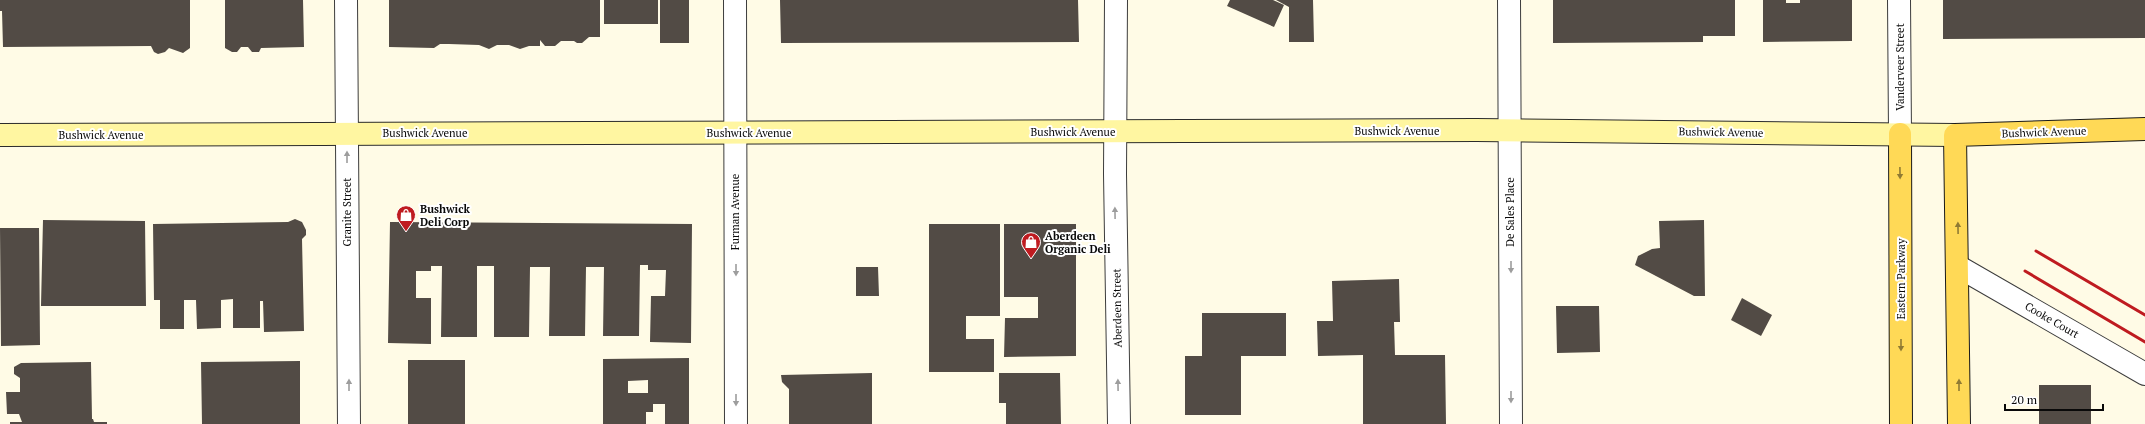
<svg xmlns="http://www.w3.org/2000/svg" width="2145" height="424" font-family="'PT Serif',serif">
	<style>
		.building { fill: #524b45; fill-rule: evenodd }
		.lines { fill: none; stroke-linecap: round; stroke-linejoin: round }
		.minor-casing { stroke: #3c3c3c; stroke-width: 24 }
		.secondary-casing { stroke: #2b2b2b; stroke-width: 24 }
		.primary-casing { stroke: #1a1a1a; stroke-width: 24 }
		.minor { stroke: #fff; stroke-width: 22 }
		.secondary { stroke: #fff6a1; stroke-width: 22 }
		.primary { stroke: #ffd956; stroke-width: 22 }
		.rail { stroke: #bf1b20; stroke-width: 3 }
		.oneway { fill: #9d9d9d }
		.oneway2 { fill: #907b33 }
		.labels { text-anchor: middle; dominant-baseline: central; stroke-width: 4; stroke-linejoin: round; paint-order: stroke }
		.street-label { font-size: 11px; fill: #090909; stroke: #fff }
		.poi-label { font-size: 11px; font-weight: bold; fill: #090909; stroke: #fff; text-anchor: start }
	</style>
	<rect width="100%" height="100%" fill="#fffbe6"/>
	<path class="building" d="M0,0H190V48L183,53L169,48L165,52L158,54L154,52L151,46L3,47L2,11H0Z
		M225,0H303L304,47L261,48L259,52H252L248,47H241L237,52H232L225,48Z
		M389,0H600V37H589L582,43H577L574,41H561L555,46H545L540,40V46H529L520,49L509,45H497L489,49L479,45L449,44H440L434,48L389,47Z
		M604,0H658V24H604Z
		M660,0H689V43H660Z
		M780,0H1078L1079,42L781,43Z
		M1230,0H1273L1284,5L1274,27L1227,6Z
		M1276,0H1313L1314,42H1289V7Z
		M1553,0H1735V36H1703V42L1553,43Z
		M1763,0H1786V3H1800V0H1852V41L1763,42Z
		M1943,0H2145V38L1943,39Z
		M295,219L302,222L306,230V235L302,239L304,331L264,332L263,301H260V328H233V299L221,300V328L197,329L196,300H184V329H160V300H154L153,224L288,222Z
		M43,220L145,221L146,306H41Z
		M1704,220L1705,296H1694L1635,265L1638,256L1652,249L1660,248L1659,221Z
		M390,222L692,224L691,343L650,342L651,296H665L666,270H648V265H640L639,336H603L604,267H586L585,336H549L550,267H530L529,337H494V266H477V337H441L442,266H431V271H416V298H431V344L388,343Z
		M929,224H1000V316H966V339H994V372H929Z
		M1004,224H1076V356L1004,357L1005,318H1038V297H1004Z
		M0,228H39L40,345L1,346Z
		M856,267H878L879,296H856Z
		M1399,279L1400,322H1394L1395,355H1445L1446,424H1363V355L1318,356L1317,321H1333L1332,281Z
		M1742,298L1772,315L1761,336L1731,320Z
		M1556,306H1599L1600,352L1557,353Z
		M1202,313H1286V356H1241V415H1185V356H1202Z
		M689,358V424H665V404H653V412H646V424H603V359ZM648,380V393H628V381Z
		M408,360H465V424H408Z
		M300,361V424H202L201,362Z
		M91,362L92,419H93L94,422H107V424H10V422H22L19,414H7L6,392H20V378L14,374V367L21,363Z
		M872,373V424H789V389L782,382L781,375Z
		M999,373H1060L1061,424H1006V403H999Z
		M2039,385H2091V424H2039Z"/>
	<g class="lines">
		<defs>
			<path id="minor" d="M346,0L349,424
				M735,0L736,424
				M1116,0L1115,174L1119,424
				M1509,0L1511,424
				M1899,0L1900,134
				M1959,267L2145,374"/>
			<path id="secondary" d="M0,135L1476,130L1955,135"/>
			<path id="primary" d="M1900,134L1901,424
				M1959,424L1955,135L2145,129"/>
		</defs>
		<use href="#minor" class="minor-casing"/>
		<use href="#secondary" class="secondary-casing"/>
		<use href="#primary" class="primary-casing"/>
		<use href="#minor" class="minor"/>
		<use href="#secondary" class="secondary"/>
		<use href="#primary" class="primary"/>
		<path class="rail" d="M2036,251L2145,315
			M2025,271L2145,342"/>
	</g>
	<defs><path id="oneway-solid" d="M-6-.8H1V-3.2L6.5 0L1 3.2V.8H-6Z"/></defs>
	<g class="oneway">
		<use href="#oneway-solid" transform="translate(347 157) rotate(-90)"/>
		<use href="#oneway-solid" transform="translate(1115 213) rotate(-91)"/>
		<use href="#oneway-solid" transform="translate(1511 267) rotate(90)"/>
		<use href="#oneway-solid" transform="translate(736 270) rotate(90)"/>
		<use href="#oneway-solid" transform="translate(349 385) rotate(-90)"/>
		<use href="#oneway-solid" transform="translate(1118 385) rotate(-91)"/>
		<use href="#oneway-solid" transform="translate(1511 397) rotate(90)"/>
		<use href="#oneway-solid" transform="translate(736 400) rotate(90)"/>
	</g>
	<g class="oneway2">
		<use href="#oneway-solid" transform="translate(1900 173) rotate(89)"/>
		<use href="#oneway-solid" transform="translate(1958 228) rotate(-91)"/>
		<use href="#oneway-solid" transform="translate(1901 345) rotate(90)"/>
		<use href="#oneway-solid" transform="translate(1959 385) rotate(-90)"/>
	</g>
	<defs>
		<symbol id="shop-pin" viewBox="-11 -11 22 30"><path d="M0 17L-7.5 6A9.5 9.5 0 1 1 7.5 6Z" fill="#bf1b20" stroke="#fff"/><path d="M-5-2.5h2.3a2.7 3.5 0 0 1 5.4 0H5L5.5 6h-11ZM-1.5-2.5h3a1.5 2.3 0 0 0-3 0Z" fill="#fff"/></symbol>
	</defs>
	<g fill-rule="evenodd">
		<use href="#shop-pin" x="395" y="204" width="22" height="30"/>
		<use href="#shop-pin" x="1020" y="231" width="22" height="30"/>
	</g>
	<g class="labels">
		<g class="street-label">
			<text transform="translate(1900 67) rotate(-90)">Vanderveer Street</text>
			<text x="1397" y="131">Bushwick Avenue</text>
			<text x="1073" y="132">Bushwick Avenue</text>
			<text transform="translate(1721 132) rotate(1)">Bushwick Avenue</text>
			<text transform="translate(2044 132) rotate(-2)">Bushwick Avenue</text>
			<text x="425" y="133">Bushwick Avenue</text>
			<text x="749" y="133">Bushwick Avenue</text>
			<text x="101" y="135">Bushwick Avenue</text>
			<text transform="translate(347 212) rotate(-90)">Granite Street</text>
			<text transform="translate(735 212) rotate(-90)">Furman Avenue</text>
			<text transform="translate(1510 212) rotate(-90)">De Sales Place</text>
			<text transform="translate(1901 279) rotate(-90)">Eastern Parkway</text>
			<text transform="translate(1117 308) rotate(-91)">Aberdeen Street</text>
			<text transform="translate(2052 320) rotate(30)">Cooke Court</text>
		</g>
		<g class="poi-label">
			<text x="420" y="209">Bushwick<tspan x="420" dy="13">Deli Corp</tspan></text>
			<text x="1045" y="236">Aberdeen<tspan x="1045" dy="13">Organic Deli</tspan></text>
		</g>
	</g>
	<path d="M2005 404v6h98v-6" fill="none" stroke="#090909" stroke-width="2"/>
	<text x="2011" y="404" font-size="12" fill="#090909" stroke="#ffffff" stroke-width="3" paint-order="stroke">20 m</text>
</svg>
